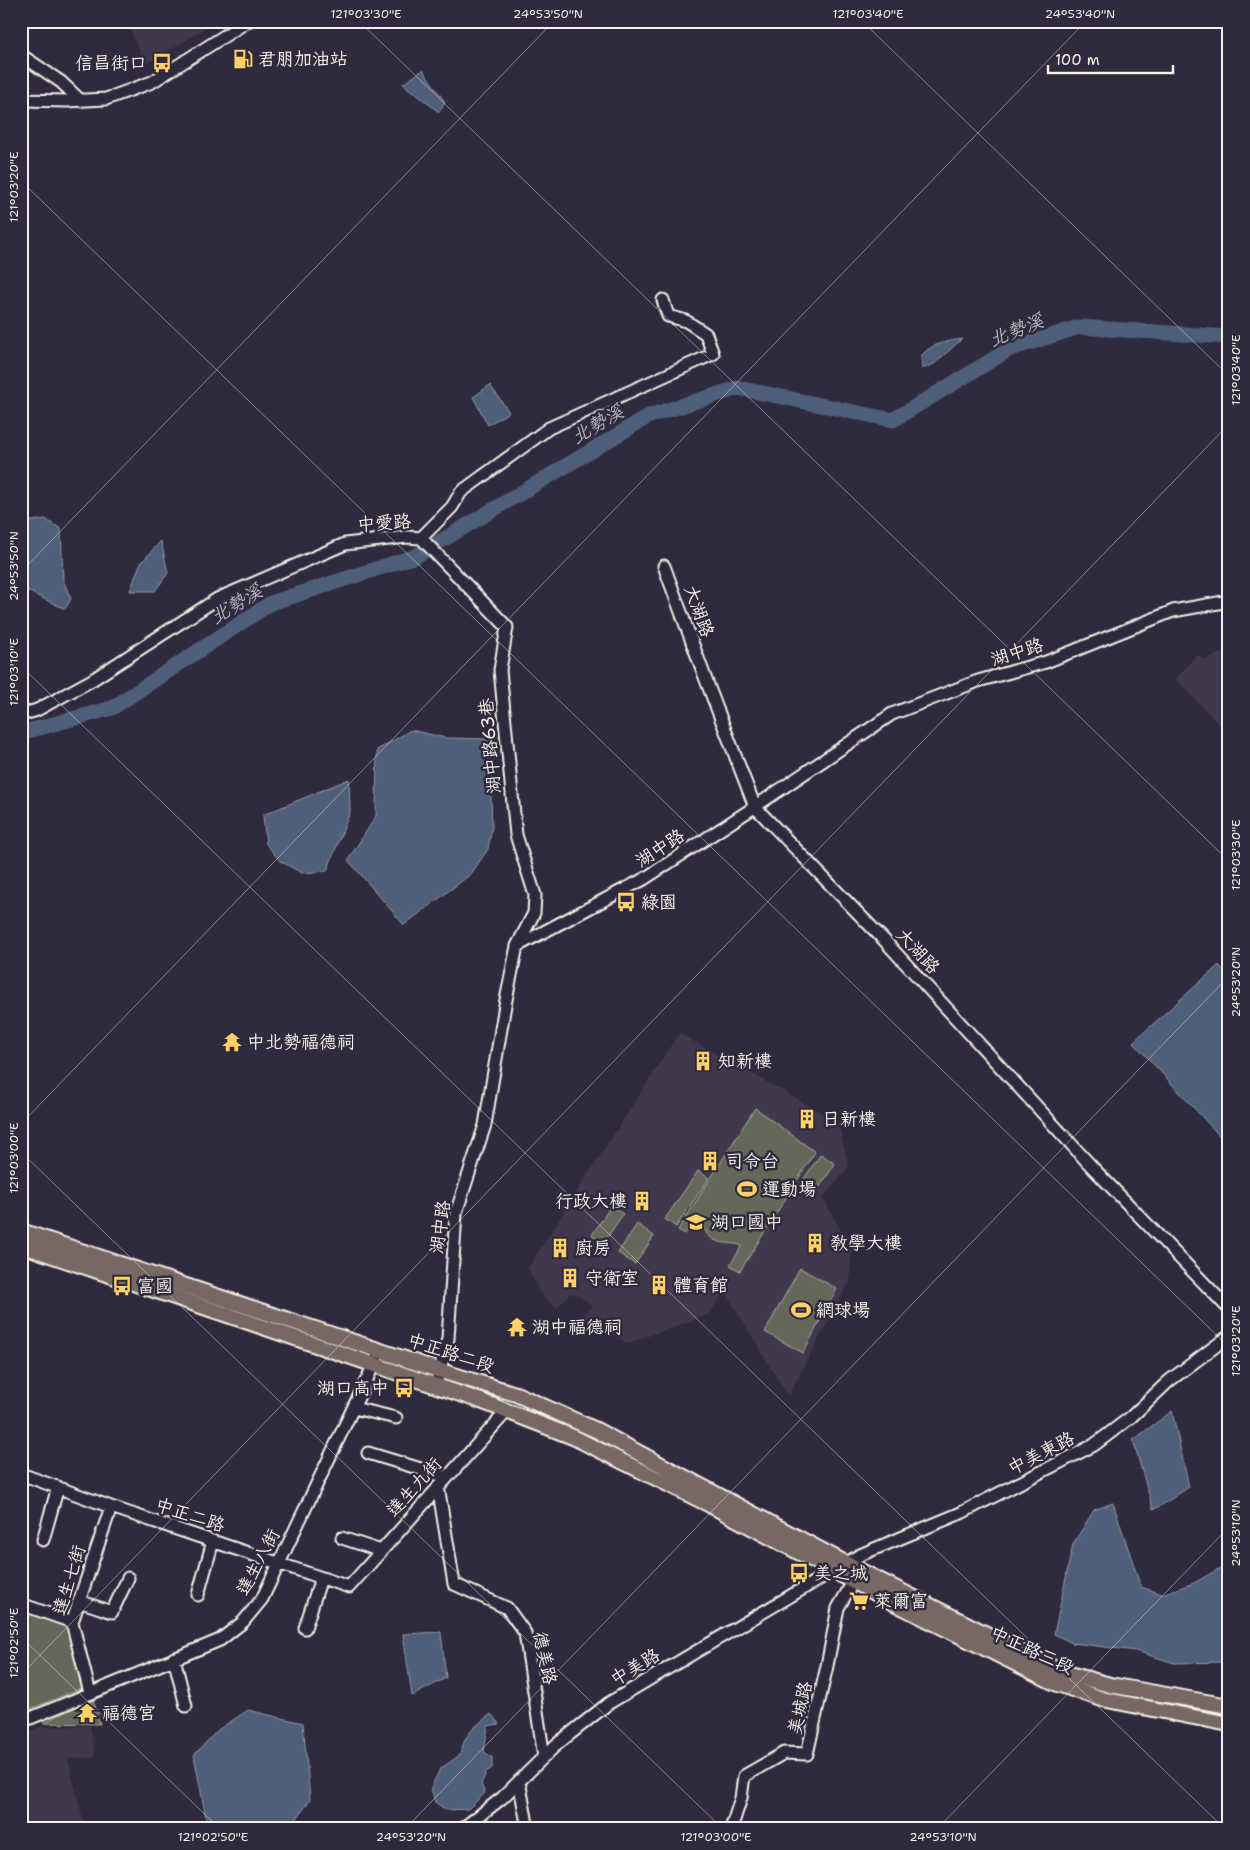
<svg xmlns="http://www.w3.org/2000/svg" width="1250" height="1850" font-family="'Shantell Sans','LXGW WenKai TC',sans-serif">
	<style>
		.built { fill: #43394e }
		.green { fill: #646759; stroke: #acaca0 }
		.water { fill: #505f7a; stroke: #9299a6 }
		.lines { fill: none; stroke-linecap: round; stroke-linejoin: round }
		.river { stroke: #505f7a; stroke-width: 15 }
		.minor-casing { stroke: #f4f1e8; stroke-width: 15 }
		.major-casing { stroke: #f4f1e8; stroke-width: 18 }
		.minor { stroke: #2f2a3d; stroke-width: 11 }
		.major { stroke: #776864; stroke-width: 14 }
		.ticks { fill: none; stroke: #f4f1e8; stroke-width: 1; stroke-opacity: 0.45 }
		.labels { text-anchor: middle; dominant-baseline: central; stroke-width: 5; stroke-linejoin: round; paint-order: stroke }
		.poi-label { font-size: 18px; fill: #f4f1e8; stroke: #2f2a3d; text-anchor: start }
		.street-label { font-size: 18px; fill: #f4f1e8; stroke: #2f2a3d }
		.water-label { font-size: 19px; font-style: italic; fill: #b2b7bc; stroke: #2f2a3d }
		.neatline { fill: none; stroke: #f4f1e8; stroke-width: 2 }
		.ticks-label { font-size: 12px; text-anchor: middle; fill: #f4f1e8 }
	</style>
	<rect width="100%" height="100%" fill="#2f2a3d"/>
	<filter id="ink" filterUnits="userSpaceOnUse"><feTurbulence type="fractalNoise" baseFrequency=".02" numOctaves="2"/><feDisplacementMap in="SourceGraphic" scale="10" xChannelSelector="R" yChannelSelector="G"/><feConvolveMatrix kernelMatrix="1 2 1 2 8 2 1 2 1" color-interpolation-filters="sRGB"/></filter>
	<g filter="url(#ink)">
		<path class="built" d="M127,21H215L182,43L145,64Z
			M1229,613V659L1226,654L1222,614Z
			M1223,652L1229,664V735L1176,679L1197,654L1204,660Z
			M679,1033L838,1122L849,1167L823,1198L851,1249L850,1281L788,1396L724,1290L710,1314L628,1343L580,1319L592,1306L579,1296L570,1293L557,1308L540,1294L528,1268Z
			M90,1726L95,1757L68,1759L85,1829H21V1735L40,1727Z"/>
		<path class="green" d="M755,1108L815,1152L740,1271L730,1265L742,1246C731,1241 720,1246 710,1237C704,1232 704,1225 699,1219H696L685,1234L678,1230Z
			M821,1154L835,1164L815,1194L800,1184Z
			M698,1171L709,1178L676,1227L665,1219Z
			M611,1206L623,1214L604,1242L592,1235Z
			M637,1224L654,1236L635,1264L618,1253Z
			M800,1268L837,1289L803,1353L765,1332Z
			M21,1611L68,1627L84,1687L21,1713Z
			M93,1699L100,1724L43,1723Z"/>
		<path class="water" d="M423,70L445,102L439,112L403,84Z
			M962,339L934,364L922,369L921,356C932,343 946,342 962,339Z
			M490,385L509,412L488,425L473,397Z
			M45,519L61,529L63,580L71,599L65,609L21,588V526L26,522Z
			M161,541L168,573L155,591H130L140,564Z
			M411,730L446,738L489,739L492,827L488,849L471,874L404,925L348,860L376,816L377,750Z
			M349,779L350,812L327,871L302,873L280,861L266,844L263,815Z
			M1219,965L1229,976V1146L1133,1042Z
			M1172,1411L1189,1487L1159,1507L1153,1509L1133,1440Z
			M1113,1503L1141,1587L1162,1594L1194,1583L1229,1563V1662L1174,1663L1136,1651L1072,1643L1054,1634L1073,1544L1094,1510Z
			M441,1632L446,1678L412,1696L403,1634Z
			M248,1710L303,1723L310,1799L290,1829H208L194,1755L218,1730Z
			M491,1714L499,1724L488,1726L484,1752L492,1757V1768L486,1772L481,1784L485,1793L468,1809L446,1810L435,1802L431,1788L440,1769L460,1755C465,1733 474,1727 491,1714Z"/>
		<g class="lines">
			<path class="river" d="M21,733L112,708L271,603L416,556L649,416L738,388L893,420L1010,349L1079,327L1229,337"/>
			<defs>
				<path id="minor" d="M21,55L61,82L81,101
					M21,100L66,101L106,99L152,82L248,21
					M421,538L507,627L500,670L516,835L535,895L534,913L517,946
					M664,566L706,680L755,807L884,940L1093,1168L1229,1309
					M21,715L37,710L92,680L217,599L345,544L407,537L421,538L452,507L461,492L549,428L713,354L706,334L686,321L668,316L663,300
					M438,1377L448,1339L456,1213L485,1125L505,1005L517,946L644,879L750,810L892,714L978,681L1046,662L1173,611L1229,601
					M354,1408L396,1418
					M368,1453L447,1477
					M21,1474L111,1507L349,1587L507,1411
					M438,1486L454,1584L507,1608L525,1633L544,1757
					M342,1538L381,1551
					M43,1540L58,1487
					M198,1595L213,1541
					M79,1601L112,1612L128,1578
					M21,1604L72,1622
					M305,1628L321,1578
					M174,1658L186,1706
					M90,1693L72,1622L111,1507
					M21,1722L220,1640L243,1622L262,1599L377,1358
					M519,1781L528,1829
					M462,1829L502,1798L556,1745L609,1703L860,1555L961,1513L1094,1445L1131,1417L1169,1381L1229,1336
					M731,1829L741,1798L744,1776L784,1753L807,1754L827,1666L838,1608L853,1582"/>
				<path id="major" d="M21,1231L441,1371L516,1394L596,1430L847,1564L1062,1672L1110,1685L1229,1706
					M21,1245L481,1401L573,1437L710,1505L894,1603L1055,1683L1102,1699L1229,1724"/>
			</defs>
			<use href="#minor" class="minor-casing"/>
			<use href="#major" class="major-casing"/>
			<use href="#minor" class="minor"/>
			<use href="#major" class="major"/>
		</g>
	</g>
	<path class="ticks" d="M359,21L1229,861M862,21L1229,376M21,181L1229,1347M21,572L554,21M21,666L1225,1829M21,1124L1086,21M21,1152L723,1829M21,1637L220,1829M21,1675L1229,424M405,1829L1229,976M937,1829L1229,1527"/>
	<defs>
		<symbol id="fuel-bare" viewBox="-9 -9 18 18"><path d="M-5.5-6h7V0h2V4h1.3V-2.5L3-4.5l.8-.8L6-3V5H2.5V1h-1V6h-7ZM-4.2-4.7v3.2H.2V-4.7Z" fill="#ffd166" stroke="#2f2a3d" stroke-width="2.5" paint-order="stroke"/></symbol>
		<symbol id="bus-bare" viewBox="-9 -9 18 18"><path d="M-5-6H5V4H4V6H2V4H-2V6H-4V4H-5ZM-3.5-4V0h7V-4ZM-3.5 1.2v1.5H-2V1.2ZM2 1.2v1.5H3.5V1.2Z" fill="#ffd166" stroke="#2f2a3d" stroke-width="2.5" paint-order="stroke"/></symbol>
		<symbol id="temple-bare" viewBox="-9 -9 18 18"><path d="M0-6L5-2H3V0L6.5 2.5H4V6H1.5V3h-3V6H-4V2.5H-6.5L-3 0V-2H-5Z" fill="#ffd166" stroke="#2f2a3d" stroke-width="2.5" paint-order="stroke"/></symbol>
		<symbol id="building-bare" viewBox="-9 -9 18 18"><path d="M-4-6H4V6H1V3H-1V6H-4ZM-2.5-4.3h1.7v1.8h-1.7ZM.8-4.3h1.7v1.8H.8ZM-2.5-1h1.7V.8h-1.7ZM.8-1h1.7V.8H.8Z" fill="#ffd166" stroke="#2f2a3d" stroke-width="2.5" paint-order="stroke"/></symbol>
		<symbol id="stadium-bare" viewBox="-9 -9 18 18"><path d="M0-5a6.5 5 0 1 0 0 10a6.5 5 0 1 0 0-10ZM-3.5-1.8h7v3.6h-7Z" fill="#ffd166" stroke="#2f2a3d" stroke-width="2.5" paint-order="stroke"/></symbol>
		<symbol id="school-bare" viewBox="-9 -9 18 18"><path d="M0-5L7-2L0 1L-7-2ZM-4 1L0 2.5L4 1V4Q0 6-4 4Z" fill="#ffd166" stroke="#2f2a3d" stroke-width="2.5" paint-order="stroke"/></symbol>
		<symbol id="supermarket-bare" viewBox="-9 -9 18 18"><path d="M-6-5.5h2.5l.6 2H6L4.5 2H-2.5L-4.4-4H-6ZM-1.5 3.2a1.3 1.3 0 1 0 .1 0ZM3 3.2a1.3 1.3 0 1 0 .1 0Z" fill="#ffd166" stroke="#2f2a3d" stroke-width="2.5" paint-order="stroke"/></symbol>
	</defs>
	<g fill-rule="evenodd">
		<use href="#fuel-bare" x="229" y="45" width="28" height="28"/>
		<use href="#bus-bare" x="148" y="49" width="28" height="28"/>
		<use href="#bus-bare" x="612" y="888" width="28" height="28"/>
		<use href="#temple-bare" x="218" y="1028" width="28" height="28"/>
		<use href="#building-bare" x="689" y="1047" width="28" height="28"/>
		<use href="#building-bare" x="793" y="1105" width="28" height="28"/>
		<use href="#building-bare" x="696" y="1147" width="28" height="28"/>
		<use href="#stadium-bare" x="733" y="1175" width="28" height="28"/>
		<use href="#building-bare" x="628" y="1187" width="28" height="28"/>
		<use href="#school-bare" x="682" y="1208" width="28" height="28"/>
		<use href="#building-bare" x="801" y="1229" width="28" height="28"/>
		<use href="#building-bare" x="546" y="1234" width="28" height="28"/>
		<use href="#building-bare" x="556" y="1264" width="28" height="28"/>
		<use href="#building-bare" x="645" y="1271" width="28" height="28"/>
		<use href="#bus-bare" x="108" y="1272" width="28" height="28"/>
		<use href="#stadium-bare" x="787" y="1296" width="28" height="28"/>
		<use href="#temple-bare" x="503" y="1313" width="28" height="28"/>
		<use href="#bus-bare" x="390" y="1374" width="28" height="28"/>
		<use href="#bus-bare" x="785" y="1559" width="28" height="28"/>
		<use href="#supermarket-bare" x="845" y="1587" width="28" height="28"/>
		<use href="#temple-bare" x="73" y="1699" width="28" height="28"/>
	</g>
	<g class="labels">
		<g class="poi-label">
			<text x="258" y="59">君朋加油站</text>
			<text x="147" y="63" text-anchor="end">信昌街口</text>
			<text x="641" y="902">綠園</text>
			<text x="247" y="1042">中北勢福德祠</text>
			<text x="718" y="1061">知新樓</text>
			<text x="822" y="1119">日新樓</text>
			<text x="725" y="1161">司令台</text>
			<text x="762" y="1189">運動場</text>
			<text x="627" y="1201" text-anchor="end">行政大樓</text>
			<text x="711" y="1222">湖口國中</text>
			<text x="830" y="1243">教學大樓</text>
			<text x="575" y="1248">廚房</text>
			<text x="585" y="1278">守衛室</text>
			<text x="674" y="1285">體育館</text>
			<text x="137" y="1286">富國</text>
			<text x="816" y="1310">網球場</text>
			<text x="532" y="1327">湖中福德祠</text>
			<text x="389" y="1388" text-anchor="end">湖口高中</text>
			<text x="814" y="1573">美之城</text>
			<text x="874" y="1601">萊爾富</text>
			<text x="102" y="1713">福德宫</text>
		</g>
		<g class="street-label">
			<text transform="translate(384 523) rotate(-4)">中愛路</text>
			<text transform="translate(699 611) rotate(70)">大湖路</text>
			<text transform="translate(1017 652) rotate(-17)">湖中路</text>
			<text transform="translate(490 746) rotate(-95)">湖中路63巷</text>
			<text transform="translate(660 848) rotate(-33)">湖中路</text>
			<text transform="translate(918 951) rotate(47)">大湖路</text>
			<text transform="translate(440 1227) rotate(-82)">湖中路</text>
			<text transform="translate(451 1353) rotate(18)">中正路二段</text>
			<text transform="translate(1041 1453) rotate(-27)">中美東路</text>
			<text transform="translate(414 1487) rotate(-48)">達生九街</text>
			<text transform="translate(190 1515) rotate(18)">中正二路</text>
			<text transform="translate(258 1562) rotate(-62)">達生八街</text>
			<text transform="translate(69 1580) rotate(-73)">達生七街</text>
			<text transform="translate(1032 1650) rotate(25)">中正路三段</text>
			<text transform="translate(545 1658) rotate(78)">德美路</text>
			<text transform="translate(635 1667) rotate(-31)">中美路</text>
			<text transform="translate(800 1708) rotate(-77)">美城路</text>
		</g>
		<g class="water-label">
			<text transform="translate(1016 330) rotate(-22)">北勢溪</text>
			<text transform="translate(597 424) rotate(-31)">北勢溪</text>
			<text transform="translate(236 604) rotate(-32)">北勢溪</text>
		</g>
	</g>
	<rect width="1250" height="1850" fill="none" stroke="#2f2a3d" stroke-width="55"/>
	<path d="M1048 65v8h125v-8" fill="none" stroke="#f4f1e8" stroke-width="2.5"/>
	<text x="1055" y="65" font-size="15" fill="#f4f1e8" stroke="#2f2a3d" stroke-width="4" paint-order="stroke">100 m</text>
	<rect x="28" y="28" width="1194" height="1794" class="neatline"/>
	<g class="ticks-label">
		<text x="366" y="18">121°03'30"E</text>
		<text x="548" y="18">24°53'50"N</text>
		<text x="868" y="18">121°03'40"E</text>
		<text x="1080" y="18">24°53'40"N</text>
		<text transform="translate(14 187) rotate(-90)" y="4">121°03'20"E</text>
		<text transform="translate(1236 370) rotate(-90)" y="4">121°03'40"E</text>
		<text transform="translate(14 566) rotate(-90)" y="4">24°53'50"N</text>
		<text transform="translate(14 672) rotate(-90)" y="4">121°03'10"E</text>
		<text transform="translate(1236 855) rotate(-90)" y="4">121°03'30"E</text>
		<text transform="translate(1236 982) rotate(-90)" y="4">24°53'20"N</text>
		<text transform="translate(14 1158) rotate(-90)" y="4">121°03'00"E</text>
		<text transform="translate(1236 1341) rotate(-90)" y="4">121°03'20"E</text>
		<text transform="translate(1236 1533) rotate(-90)" y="4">24°53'10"N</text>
		<text transform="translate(14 1643) rotate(-90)" y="4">121°02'50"E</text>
		<text x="213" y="1841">121°02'50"E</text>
		<text x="411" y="1841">24°53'20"N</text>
		<text x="716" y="1841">121°03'00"E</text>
		<text x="943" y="1841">24°53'10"N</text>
	</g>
</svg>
